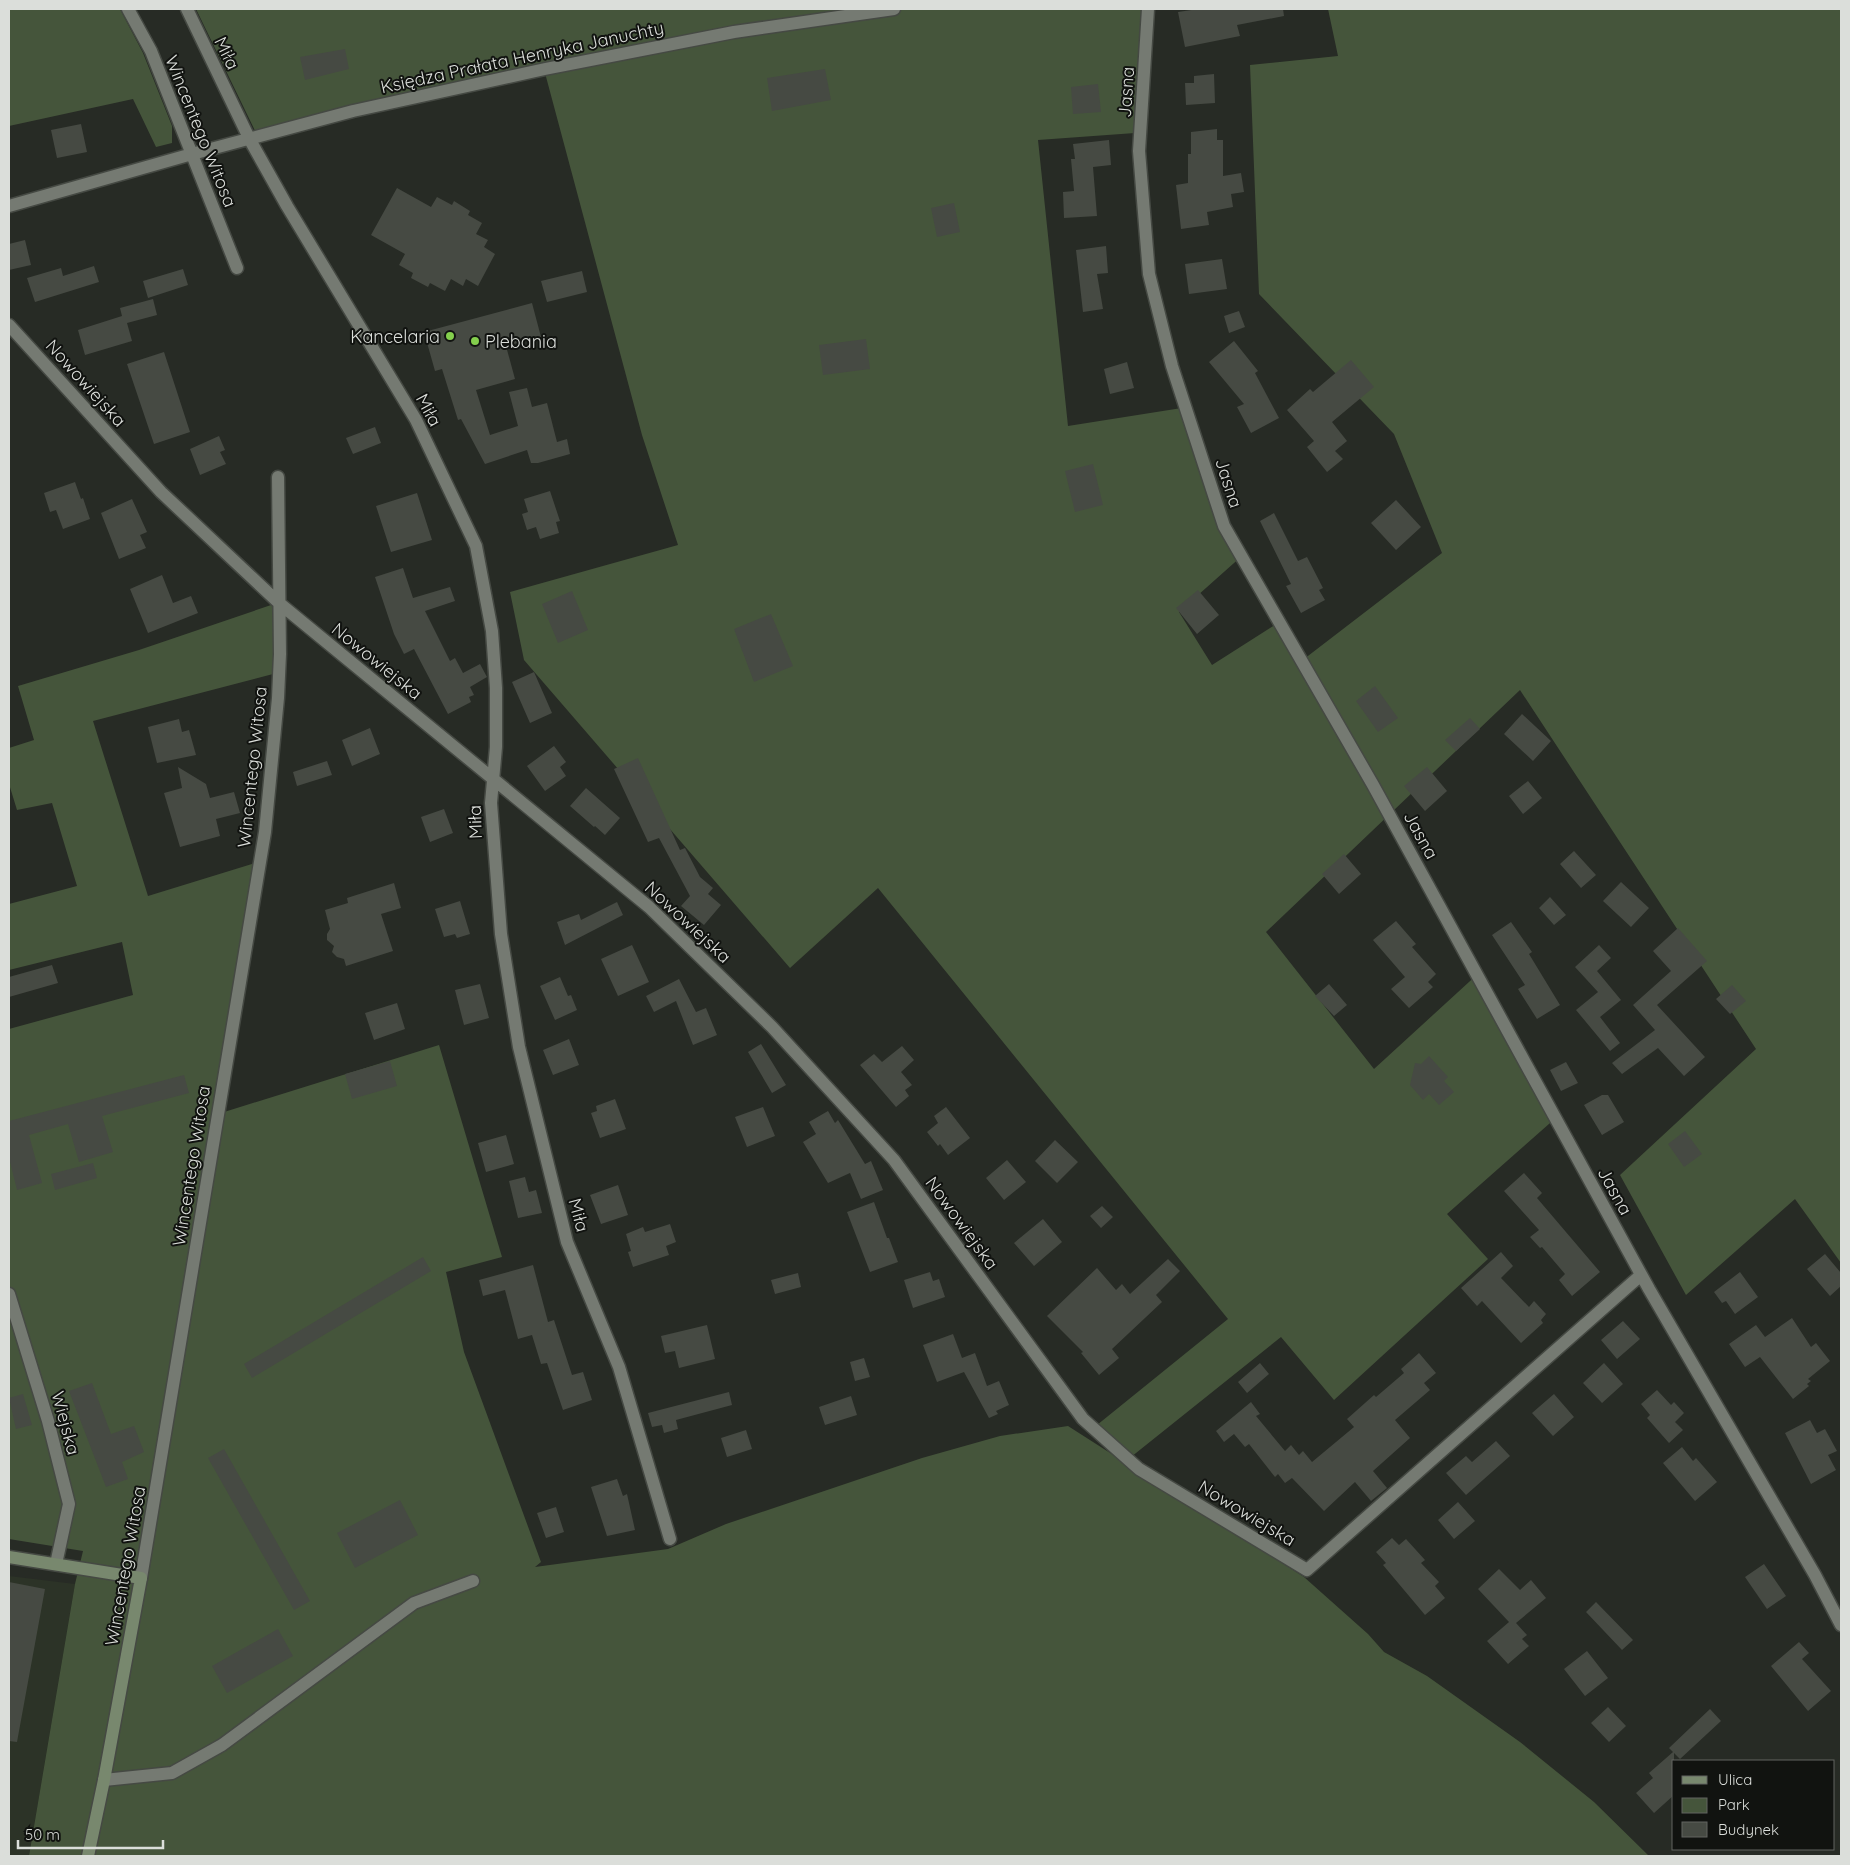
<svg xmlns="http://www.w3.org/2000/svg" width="1850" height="1865" font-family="Quicksand,sans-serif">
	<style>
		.built { fill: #2c3327 }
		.green { fill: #45553b }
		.building { fill: #464a43 }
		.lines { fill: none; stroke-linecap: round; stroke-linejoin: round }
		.street-casing { stroke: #454943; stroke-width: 15 }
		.secondary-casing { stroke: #454943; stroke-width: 15 }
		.street { stroke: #757a72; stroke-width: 12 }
		.secondary { stroke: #78886e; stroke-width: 12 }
		.poi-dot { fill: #84cf4d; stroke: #111310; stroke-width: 2 }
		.labels { text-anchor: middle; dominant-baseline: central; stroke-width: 4; stroke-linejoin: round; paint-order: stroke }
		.street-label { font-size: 18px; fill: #dbdeda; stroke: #111310 }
		.poi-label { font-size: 18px; fill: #dbdeda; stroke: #111310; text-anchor: end }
	</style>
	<rect width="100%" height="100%" fill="#272b25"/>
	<path class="built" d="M9,1576L75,1584L29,1856H9Z"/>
	<path class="green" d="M9,9H120L143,53L172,126V143L156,147L133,99L9,126Z
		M196,9H1145L1135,133L1038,140L1068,426L1188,407L1227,525L1243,555L1179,612L1212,665L1281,621L1304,659L1442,553L1394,434L1259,294L1250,65L1338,56L1328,9H1841V1263L1795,1199L1686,1295L1620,1175L1756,1049L1520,690L1266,932L1374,1069L1481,971L1558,1116L1447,1214L1488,1259L1334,1400L1281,1337L1131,1457L1097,1425L1228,1319L878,888L790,968L524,660L510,592L678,545L642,435L545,73L490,84L260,141Z
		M274,604L273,674L93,721L148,896L262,861L221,1113L439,1045L502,1257L446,1272L464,1352L541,1562L535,1567L668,1549L726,1524L922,1458L1000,1436L1068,1426L1304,1577L1368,1634L1384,1652L1427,1676L1520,1742L1594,1802L1649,1856H29L75,1584L83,1551L9,1539V1029L133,995L122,942L9,970V904L77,886L52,803L17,810L9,784V748L34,740L18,686L139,650Z"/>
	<path class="building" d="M1198,9H1283L1284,16L1237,25L1240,36L1185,47L1178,12Z
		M345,49L349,69L305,80L300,57Z
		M825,69L831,100L772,111L767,78Z
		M1214,74L1215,103L1186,105L1185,83H1194V76Z
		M1098,84L1101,112L1073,114L1071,87Z
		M81,124L87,152L57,158L51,130Z
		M1217,129V140H1223V176L1241,173L1244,192L1231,194L1233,207L1207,212L1209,225L1181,229L1176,185L1188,183V154H1191V132Z
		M1109,140L1111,165L1093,167L1097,216L1064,218L1063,192L1074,191L1071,159H1075L1073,144Z
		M397,188L431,207L437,197L452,205L454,201L470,211L468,215L482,223L476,234L488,240L484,247L495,254L478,286L466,279L463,286L451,279L445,291L430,283L428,287L411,278L413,273L399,265L405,254L371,235Z
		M954,203L960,232L937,237L931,208Z
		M25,240L31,265L9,270V244Z
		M1106,246L1108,273L1097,274L1103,309L1083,312L1076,250Z
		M1222,259L1227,289L1189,294L1185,264Z
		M94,266L99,282L35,302L27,278L61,268L63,276Z
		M183,269L188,285L148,298L143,281Z
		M582,271L587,292L547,302L541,281Z
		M153,299L157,315L127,323L132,341L85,355L78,330L122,316L120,308Z
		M532,303L541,337L506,346L515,379L476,390L490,435L518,426L509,392L527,388L532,407L547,403L557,442L567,439L570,454L538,463H531L527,450L485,464L461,419L458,420L442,369L435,371L424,332Z
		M1239,311L1245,327L1229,333L1224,316Z
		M866,339L870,369L823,375L819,345Z
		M1234,341L1258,371L1255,373L1279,418L1251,433L1237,407L1244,404L1209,362Z
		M164,352L190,432L154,444L127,364Z
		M1351,360L1374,387L1332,422L1347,441L1335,451L1343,459L1327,472L1307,447L1314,441L1287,410L1310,389L1313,392Z
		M1127,362L1134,388L1110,394L1104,369Z
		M375,427L381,443L353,454L346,438Z
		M219,436L225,450L220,452L226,464L200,475L190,449Z
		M1093,464L1103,505L1075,512L1065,471Z
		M75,482L81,499L83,498L90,519L63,529L56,510L50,512L44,493Z
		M550,491L560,521L556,522L559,533L540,539L536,527L527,530L522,514L528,512L524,499Z
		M417,493L432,540L391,552L376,506Z
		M132,499L147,532L140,535L146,548L119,559L101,513Z
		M1396,500L1421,527L1396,550L1371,523Z
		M1274,513L1298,561L1307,557L1323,588L1319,590L1325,600L1301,613L1286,586L1291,584L1260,521Z
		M403,568L413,598L450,587L455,601L425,611L450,661L455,658L463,673L480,664L487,677L470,687L474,695L469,697L471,702L448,714L414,649L404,654L394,634L375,577Z
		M162,575L173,603L191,596L198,613L148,633L130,589Z
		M1198,590L1219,615L1197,634L1176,608Z
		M572,591L588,630L558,643L542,604Z
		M771,614L793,666L754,682L734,629Z
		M534,672L552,713L530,723L512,682Z
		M1375,686L1398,718L1378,732L1356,701Z
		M1522,714L1551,741L1533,761L1504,734Z
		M1470,718L1480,729L1456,751L1445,740Z
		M179,719L182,732L189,730L196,755L157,763L148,727Z
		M370,728L380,754L352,766L342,740Z
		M554,746L566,762L560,767L566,776L545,791L527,766Z
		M638,758L680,850L685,848L700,877L713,888L708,894L721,905L704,925L681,906L690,896L659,838L648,842L614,769Z
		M327,761L332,775L297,786L293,772Z
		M178,767L206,784L210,798L234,792L240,813L216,819L220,836L180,847L164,793L182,788Z
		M1427,767L1447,791L1425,811L1404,786Z
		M1528,781L1542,798L1523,814L1509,796Z
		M586,788L620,818L605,835L595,826L594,827L570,806Z
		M444,809L453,833L430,842L421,817Z
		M1574,851L1596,875L1581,888L1560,864Z
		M1344,854L1361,874L1339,894L1322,874Z
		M1621,882L1649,908L1631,927L1603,901Z
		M394,883L401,908L381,914L393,951L346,966L344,959L337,957L332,952L334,946L327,940V934L330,929L325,910L348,903L347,898Z
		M1550,897L1566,915L1554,925L1539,908Z
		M460,901L470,934L457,938L455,934L444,937L435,909Z
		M617,902L623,915L565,945L557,922L579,914L581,920Z
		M1396,921L1416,944L1412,947L1436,974L1428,982L1433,987L1409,1008L1391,989L1405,977L1373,940Z
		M1511,922L1532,952L1529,954L1560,1005L1537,1019L1518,989L1525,985L1492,935Z
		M1678,928L1707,961L1657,1005L1705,1057L1684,1076L1658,1048L1622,1074L1612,1063L1655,1030L1633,1005L1671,971L1653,951Z
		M632,945L649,982L618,996L601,959Z
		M1599,945L1611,958L1597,971L1621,1000L1600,1017L1620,1043L1610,1051L1576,1010L1598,992L1575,967Z
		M52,965L58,983L9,997V977Z
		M560,977L568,996L571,995L577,1010L555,1020L540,986Z
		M679,979L696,1012L706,1008L717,1035L693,1045L676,1001L654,1012L646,996Z
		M480,984L489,1018L464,1025L455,990Z
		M1329,984L1347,1005L1334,1016L1315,996Z
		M1732,985L1746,1001L1730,1014L1716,999Z
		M397,1003L405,1029L374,1040L365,1013Z
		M569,1039L579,1065L553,1075L543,1050Z
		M761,1044L786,1085L772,1093L748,1052Z
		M902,1046L914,1060L901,1072L912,1085L905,1090L909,1096L896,1107L860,1065L874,1054L882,1062Z
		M1429,1056L1448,1077L1444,1081L1454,1092L1439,1105L1429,1094L1423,1100L1410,1085L1415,1063L1421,1064Z
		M390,1061L397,1086L352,1099L345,1074Z
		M1566,1062L1578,1083L1561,1091L1550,1070Z
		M184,1075L189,1093L102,1116L113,1152L79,1162L68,1124L29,1135L42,1183L17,1190L9,1158V1121Z
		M1602,1095H1608L1624,1122L1602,1135L1584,1105Z
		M615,1099L626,1129L600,1138L591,1113L597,1111L596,1106Z
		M763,1107L775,1136L747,1147L735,1117Z
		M946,1107L970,1138L948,1155L940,1144L938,1146L927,1132L938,1123L934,1116Z
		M828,1111L835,1123L838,1120L865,1164L871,1161L883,1190L861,1199L850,1173L828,1183L803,1142L816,1134L809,1122Z
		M1685,1131L1702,1154L1684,1167L1668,1144Z
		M506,1135L514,1164L486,1172L478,1143Z
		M1055,1140L1078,1162L1057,1183L1035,1161Z
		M1007,1160L1026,1182L1004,1200L986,1178Z
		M93,1163L97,1178L55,1190L51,1174Z
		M1524,1173L1542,1193L1537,1198L1600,1272L1572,1296L1559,1280L1565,1274L1542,1247L1540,1248L1530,1237L1539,1230L1504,1191Z
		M525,1177L529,1192L536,1190L542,1213L518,1218L509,1181Z
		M618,1185L628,1215L601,1224L590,1195Z
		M874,1202L887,1238H889L898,1262L870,1272L847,1212Z
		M1102,1206L1113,1217L1101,1228L1090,1216Z
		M1043,1219L1062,1242L1034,1266L1014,1243Z
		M670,1224L676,1242L666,1246L669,1255L633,1267L628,1252L631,1251L626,1234L643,1227L645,1232Z
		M1501,1252L1513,1266L1501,1278L1529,1307L1534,1301L1546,1314L1541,1320L1543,1323L1521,1343L1482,1301L1477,1306L1461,1288Z
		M1825,1254L1841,1273V1286L1830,1296L1807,1269Z
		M423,1257L431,1271L252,1378L244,1364Z
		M1168,1259L1180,1271L1156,1295L1162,1302L1112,1349L1119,1358L1099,1375L1081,1353L1083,1352L1047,1316L1097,1268L1116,1290L1122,1284L1130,1294Z
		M533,1265L548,1322L554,1320L572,1375L583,1372L592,1400L563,1410L547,1363L541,1364L532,1335L518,1339L505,1290L483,1296L479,1280Z
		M930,1272L933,1281L939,1279L945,1297L913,1308L904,1280Z
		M1740,1272L1758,1297L1735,1314L1726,1301L1722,1303L1714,1292Z
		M798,1273L801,1287L775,1294L771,1280Z
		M1792,1318L1811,1347L1816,1343L1830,1361L1808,1379L1811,1381L1807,1384L1809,1386L1793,1399L1760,1357L1745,1367L1729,1344L1756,1325L1765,1337Z
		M1623,1321L1640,1339L1617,1359L1601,1340Z
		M707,1325L715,1359L679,1368L675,1351L665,1353L661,1336Z
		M953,1334L962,1358L975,1353L987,1386L999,1381L1009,1405L996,1411L998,1414L989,1418L964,1372L937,1382L923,1345Z
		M1419,1353L1436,1373L1424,1383L1430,1390L1395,1420L1410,1438L1373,1471L1387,1488L1371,1501L1355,1482L1324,1511L1292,1478L1285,1483L1278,1474L1275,1477L1249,1444L1245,1447L1234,1434L1224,1442L1216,1431L1251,1402L1260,1414L1256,1416L1285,1451L1291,1445L1299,1455L1303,1451L1312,1462L1354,1427L1347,1419L1374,1395L1376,1397L1404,1373L1401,1369Z
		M864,1358L870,1377L855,1381L850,1362Z
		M1260,1363L1269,1374L1247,1393L1238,1382Z
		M1604,1363L1623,1384L1602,1403L1583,1383Z
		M92,1383L111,1434L134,1426L144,1452L122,1462L128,1479L106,1487L69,1391Z
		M1657,1390L1671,1405L1674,1402L1684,1413L1675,1422L1683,1430L1669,1443L1647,1418L1650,1415L1641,1404Z
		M729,1392L732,1405L676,1420L678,1429L664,1433L662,1425L652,1427L648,1413Z
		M23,1394L32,1425L16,1429L9,1398Z
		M1554,1394L1574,1417L1553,1436L1532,1413Z
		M851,1396L857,1415L825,1425L819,1407Z
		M1810,1420L1817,1433L1825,1429L1837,1451L1828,1455L1836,1470L1811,1484L1785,1433Z
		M746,1430L752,1449L727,1457L721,1438Z
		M1496,1441L1510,1456L1466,1495L1446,1473L1466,1456L1472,1462Z
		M1682,1447L1693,1461L1696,1458L1717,1482L1695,1501L1663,1463Z
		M224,1449L310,1601L294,1610L208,1458Z
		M617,1479L623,1496L627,1494L635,1530L607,1536L591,1487Z
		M400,1500L418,1535L355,1568L337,1533Z
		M1458,1502L1475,1521L1454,1539L1438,1520Z
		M556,1507L564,1532L546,1538L537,1513Z
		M1392,1538L1399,1545L1406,1539L1425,1560L1421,1563L1439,1582L1435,1586L1445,1598L1425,1615L1383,1565L1386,1563L1376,1552Z
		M1764,1564L1786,1596L1767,1609L1745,1577Z
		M1499,1569L1520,1590L1531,1580L1546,1598L1516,1623L1527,1635L1522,1639L1529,1646L1508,1664L1487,1641L1509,1622L1478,1589Z
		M9,1582L45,1589L17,1742L9,1741Z
		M1596,1602L1633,1640L1622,1650L1586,1612Z
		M278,1629L293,1656L227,1693L212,1666Z
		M1799,1642L1809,1653L1802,1659L1831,1691L1808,1711L1771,1666Z
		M1587,1651L1608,1678L1585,1696L1564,1669Z
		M1608,1707L1626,1726L1609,1742L1591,1723Z
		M1710,1709L1721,1721L1680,1759L1674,1753V1795L1654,1813L1636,1793L1653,1778L1649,1773L1673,1752L1669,1748Z"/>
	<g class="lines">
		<defs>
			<path id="street" d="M128,9L151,51L237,268
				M187,9L250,140L287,206L416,420L476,546L492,631L496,688V747L491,803L501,934L519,1047L567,1242L619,1367L670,1539
				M1148,9L1139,151L1149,274L1172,366L1224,526L1373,785L1649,1289L1815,1575L1841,1625
				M9,206L192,154L353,111L545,69L734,32L894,9
				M9,325L161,492L279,603L649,907L772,1027L894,1160L1083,1419L1139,1469L1307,1570L1641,1275
				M9,1294L48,1421L69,1504L56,1564
				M141,1578L265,832L278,698L280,654L278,477
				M104,1780L172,1773L222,1745L414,1603L473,1581"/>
			<path id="secondary" d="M9,1557L141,1578L104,1780L88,1856"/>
		</defs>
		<use href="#street" class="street-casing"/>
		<use href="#secondary" class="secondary-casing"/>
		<use href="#street" class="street"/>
		<use href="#secondary" class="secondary"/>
	</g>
	<g class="poi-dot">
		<circle cx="450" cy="336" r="5"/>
		<circle cx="475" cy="341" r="5"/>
	</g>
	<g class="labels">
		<g class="street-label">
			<text transform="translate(227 53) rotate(64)">Miła</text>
			<text transform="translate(522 57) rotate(-12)">Księdza Prałata Henryka Januchty</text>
			<text transform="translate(1126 92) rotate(-86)">Jasna</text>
			<text transform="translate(201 131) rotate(68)">Wincentego Witosa</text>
			<text transform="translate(86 383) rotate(48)">Nowowiejska</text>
			<text transform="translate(429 410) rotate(62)">Miła</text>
			<text transform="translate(1229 483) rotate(72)">Jasna</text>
			<text transform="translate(377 661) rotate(39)">Nowowiejska</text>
			<text transform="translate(252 767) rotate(-84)">Wincentego Witosa</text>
			<text transform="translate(475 822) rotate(-92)">Miła</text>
			<text transform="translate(1421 835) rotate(61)">Jasna</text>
			<text transform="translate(688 922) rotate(43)">Nowowiejska</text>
			<text transform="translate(191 1166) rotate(-81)">Wincentego Witosa</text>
			<text transform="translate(1615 1191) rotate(61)">Jasna</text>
			<text transform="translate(579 1215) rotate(75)">Miła</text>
			<text transform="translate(962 1223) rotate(54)">Nowowiejska</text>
			<text transform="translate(66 1423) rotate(75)">Wiejska</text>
			<text transform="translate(1247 1513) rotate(31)">Nowowiejska</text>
			<text transform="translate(125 1566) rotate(-80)">Wincentego Witosa</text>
		</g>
		<g class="poi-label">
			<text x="440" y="336">Kancelaria</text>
			<text x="485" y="341" text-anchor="start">Plebania</text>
		</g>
	</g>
	<rect width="1850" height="1865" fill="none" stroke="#dbdeda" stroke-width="20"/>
	<rect x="1672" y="1760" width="162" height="90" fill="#111310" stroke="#626461"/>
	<rect x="1682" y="1776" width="25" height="8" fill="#78886e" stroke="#626461"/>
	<text x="1718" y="1785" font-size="15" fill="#dbdeda">Ulica</text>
	<rect x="1682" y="1798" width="25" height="15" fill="#45553b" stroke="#626461"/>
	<text x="1718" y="1810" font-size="15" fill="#dbdeda">Park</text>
	<rect x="1682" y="1822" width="25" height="15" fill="#464a43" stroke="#626461"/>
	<text x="1718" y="1835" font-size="15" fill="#dbdeda">Budynek</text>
	<path d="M18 1840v8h145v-8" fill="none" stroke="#dbdeda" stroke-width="2.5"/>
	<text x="25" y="1840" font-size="15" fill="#dbdeda" stroke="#111310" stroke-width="4" paint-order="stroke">50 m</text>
</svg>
